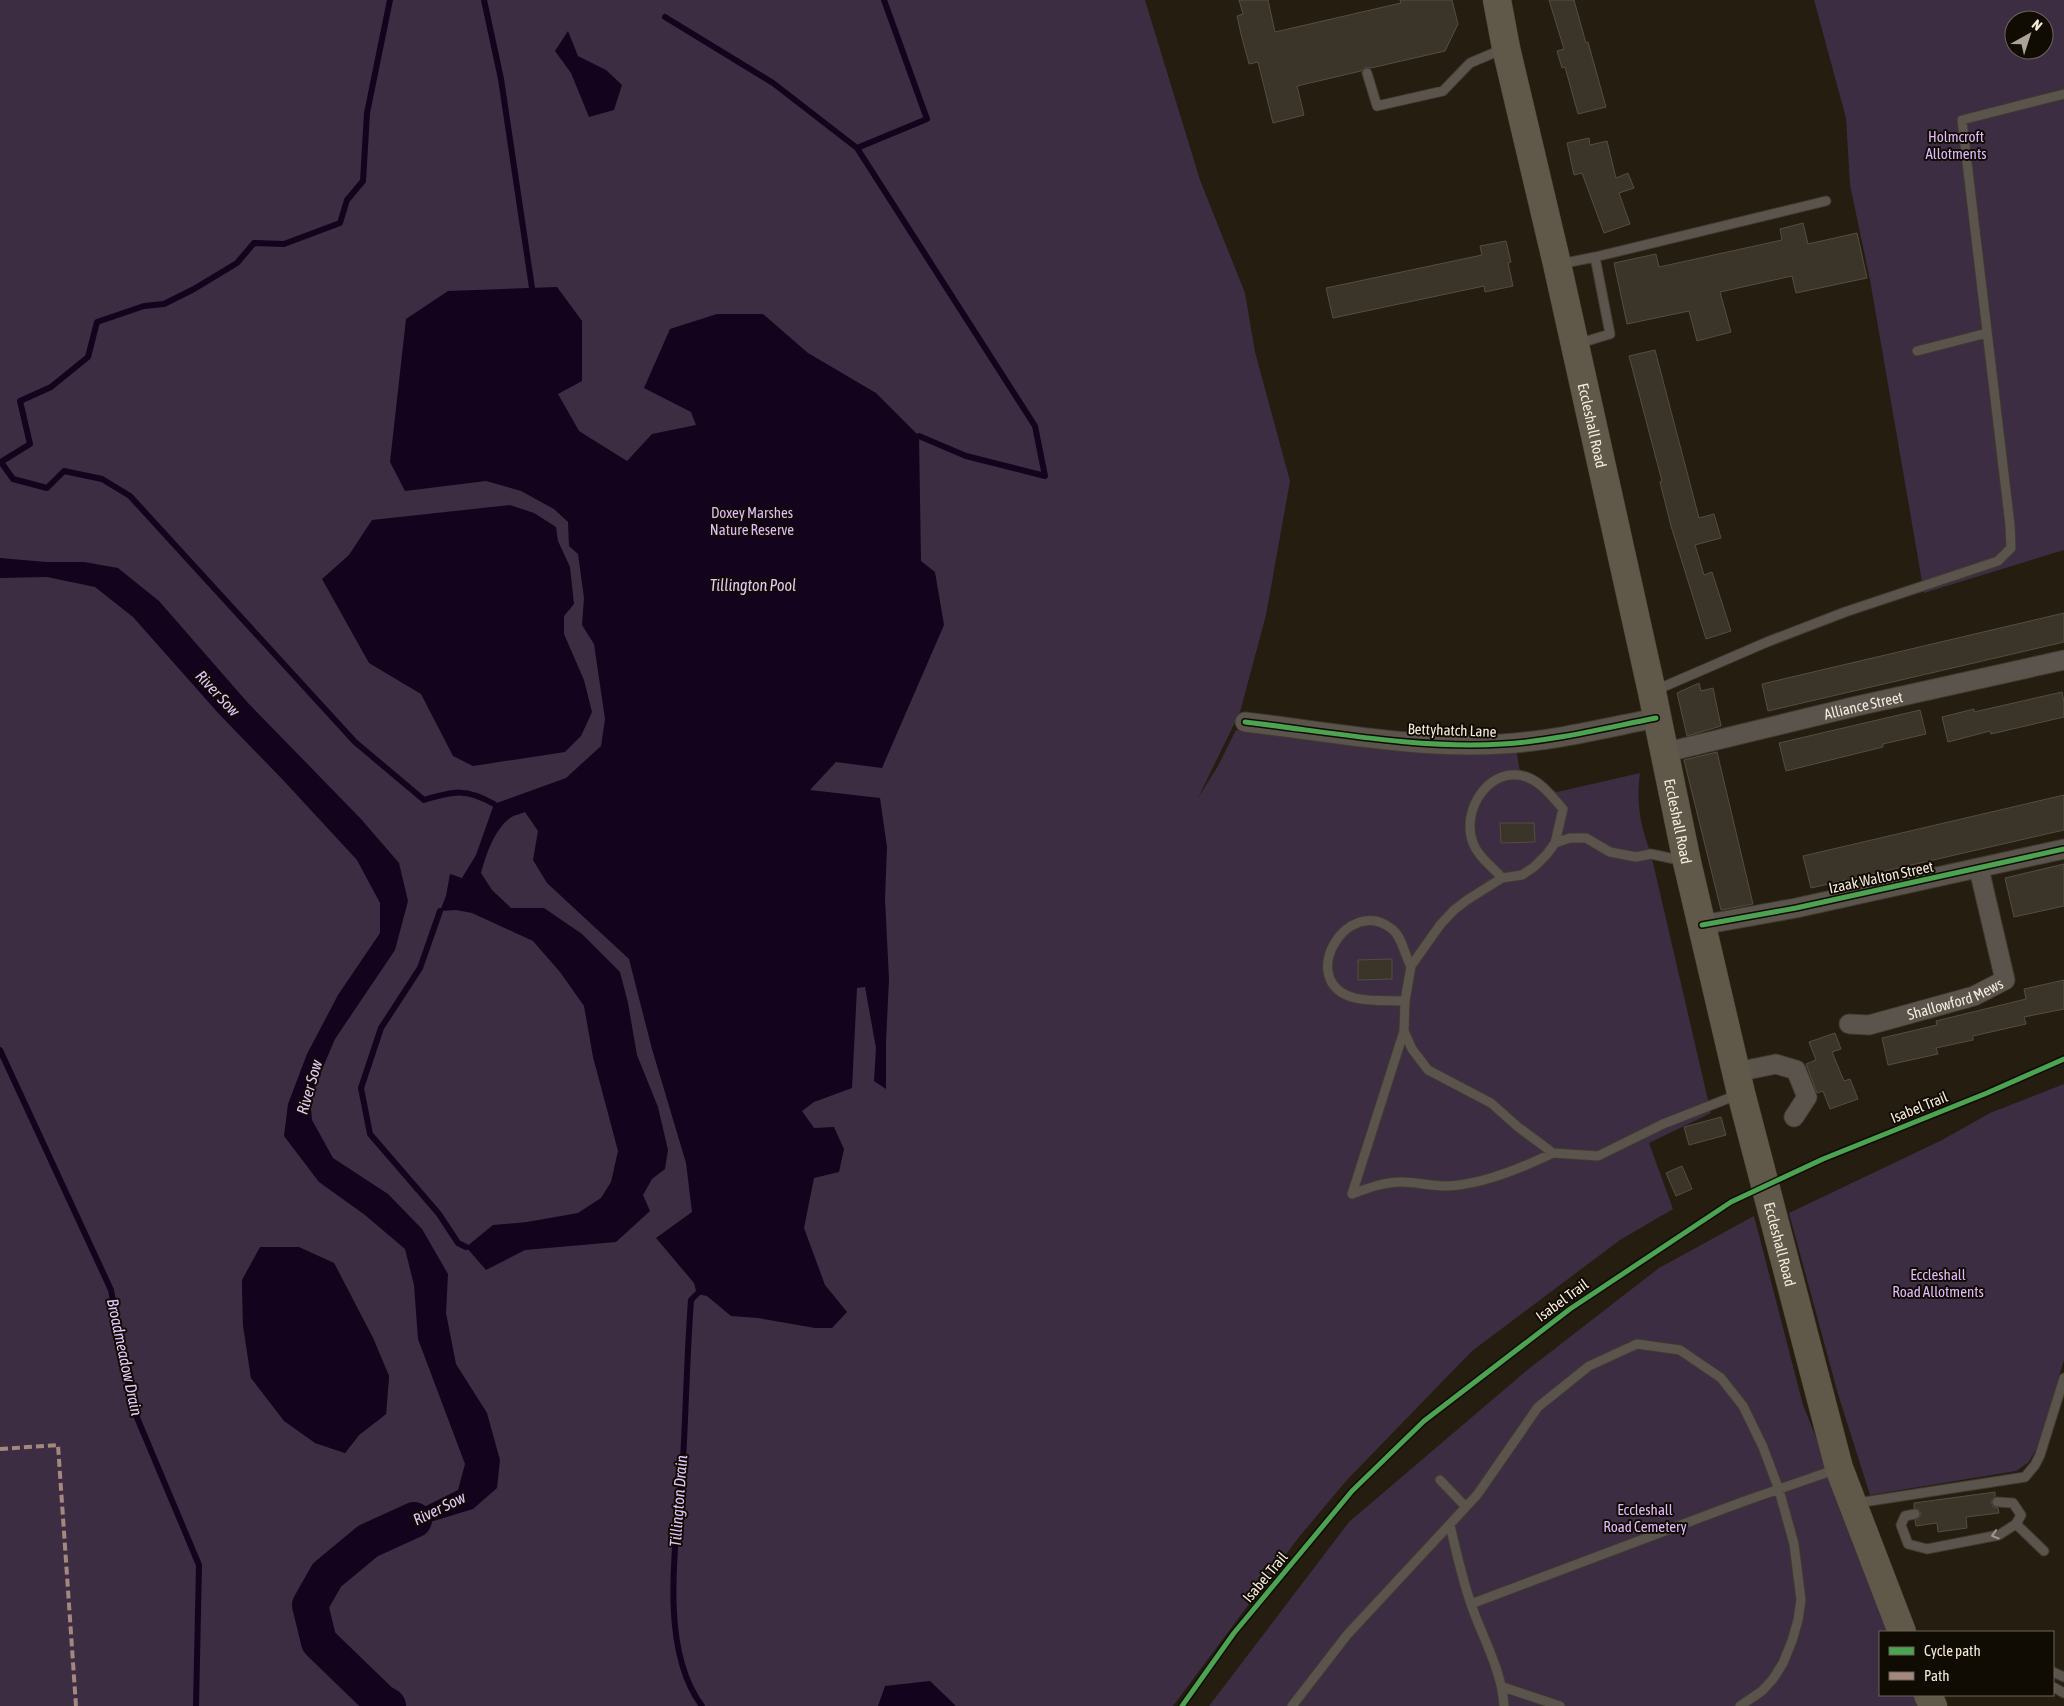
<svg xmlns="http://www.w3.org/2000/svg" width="2064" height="1706" font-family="'Asap Condensed',sans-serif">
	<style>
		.green { fill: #3c2d43; fill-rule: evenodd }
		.water { fill: #14031c }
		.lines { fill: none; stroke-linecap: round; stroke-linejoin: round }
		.stream { stroke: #14031c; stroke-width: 6 }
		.river { stroke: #14031c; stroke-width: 36 }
		.building { fill: #3a3429; stroke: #534d43 }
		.lane-casing { stroke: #403a30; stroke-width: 11 }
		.street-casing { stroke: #403a30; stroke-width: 21 }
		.primary-casing { stroke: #403a30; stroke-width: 29 }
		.lane { stroke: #5a544c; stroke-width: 9 }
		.street { stroke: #5a544c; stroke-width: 19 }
		.primary { stroke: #605849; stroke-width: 28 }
		.quiet { stroke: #a5887d; stroke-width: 4; stroke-dasharray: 8 4; stroke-linecap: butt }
		.cycleway-casing { stroke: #100b03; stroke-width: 8 }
		.cycleway { stroke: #4ca352; stroke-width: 5 }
		.oneway { stroke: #9f988d }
		.labels { text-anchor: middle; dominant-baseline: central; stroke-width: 4; stroke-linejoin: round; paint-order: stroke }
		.park-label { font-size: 15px; fill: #e1b9fc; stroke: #100b03 }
		.street-label { font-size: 15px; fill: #f4ebdd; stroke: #100b03 }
		.water-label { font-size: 16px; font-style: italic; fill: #e5c6fc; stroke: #100b03 }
	</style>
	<rect width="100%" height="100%" fill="#241d10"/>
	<path class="green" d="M0,0H1145L1200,180L1245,293L1255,352L1290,481L1266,615L1240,712L1198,798L1218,766L1236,730L1427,748H1516L1520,772L1557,792L1640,773C1636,804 1640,824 1651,854L1711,1113L1649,1143L1673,1209L1620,1240L1472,1351L1346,1481L1299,1537L1173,1706H0ZM334,1263L373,1338L389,1376L386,1414L359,1435L345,1453L315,1443L251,1378L243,1325L242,1280Z
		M1814,0H2064V550L1924,593L1870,280L1850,185L1846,118ZM2014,20H2044V50H2014Z
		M2064,1084V1360L2038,1446L2029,1462L2016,1471L1870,1495L1838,1394L1789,1213L1942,1140L1990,1113Z
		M1754,1216L1803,1405L1894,1632H1880V1695H1919L1924,1706H1209L1349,1522L1526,1371L1659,1268Z"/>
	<path class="water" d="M568,31L578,56L606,70L622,85L614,110L589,117L571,73L555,51Z
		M557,287L582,321V381L558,394L579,431L627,461L652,434L696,425L691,412L644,388L670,329L717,314H763L808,353L876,393L919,436L921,561L935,572L944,625L882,768L836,762L810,790L880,798L887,847L885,899L889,979L886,1042V1089L874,1081L876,1048L865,987L857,988L852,1088L814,1102L802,1111L814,1128L834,1127L844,1149L839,1172L814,1178L804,1228L825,1285L847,1312L832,1328H815L758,1318L731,1316L707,1296L697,1294L694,1283L656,1238L692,1212L686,1163L652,1049L629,959L547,883L533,860L538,831L525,812C521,814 514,815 510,818C494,830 486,855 481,873L492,890L511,908H544L582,934L620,972L628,1003L637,1055L658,1107L668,1150L665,1169L652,1179L643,1195L650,1211L616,1242L525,1250L486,1270L466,1247L493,1225L527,1222L578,1213L601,1198L611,1182L618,1151L593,1057L584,1006L560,972L533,941L472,913L456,910L440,911L446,896L450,874L462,878L476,855L494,804L566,778L601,746L605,719L594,644L582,625L584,598L578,554L569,546L568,522L554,509L521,491L486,481L405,491L390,462L406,319L448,291Z
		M510,505L534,513L556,527L558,541L570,567L574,604L564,616V634L584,680L592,712L581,736L565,752L473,766L453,756L421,694L369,663L322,579L349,555L372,520Z
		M0,558L46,562H84L118,568L159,601L248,703L361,819L399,863L408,901L395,950L335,1039L310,1098L312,1120L333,1158L388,1194L422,1229L448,1274L446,1313L456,1364L487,1413L500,1460L497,1488L473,1509L368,1541L406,1516L458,1490L465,1464L418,1339L414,1285L405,1249L365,1215L319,1182L284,1136L288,1104L307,1054L338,995L380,933V903L357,860L283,780L219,714L133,617L95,587L47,577L0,578Z
		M260,1247H299L334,1263L373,1338L389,1376L386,1414L359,1435L345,1453L315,1443L284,1421L251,1378L243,1325L242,1280Z
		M930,1681L956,1706H878L885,1686Z"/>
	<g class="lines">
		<path class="stream" d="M390,0L367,113L363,181L347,200L340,223L284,244L254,243L237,263L194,289L164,304L144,306L97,322L88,357L51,387L20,401L30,444L1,462L13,479L47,488L64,471L102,479L130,496L355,742L424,800C454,791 466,788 494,804
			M484,0L501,79L532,288
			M665,17L773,83L857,148L1035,426L1045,476L966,456L919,436
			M857,148L927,119L884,0
			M440,911L420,968L381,1028L361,1088L370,1134L439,1214L458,1243L466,1247
			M0,1050L111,1290L133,1408L199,1565L196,1706
			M697,1294L691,1300C687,1354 686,1407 683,1460C678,1532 656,1645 702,1706"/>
		<path class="river" d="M388,1706L381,1702L319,1642L310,1605L327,1575L368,1541L414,1520"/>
	</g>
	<path class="building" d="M1239,0H1268L1275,32L1401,3L1400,0H1452L1458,24L1445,51L1371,68L1366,67L1361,71L1297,86L1304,115L1273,123L1258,62L1249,64L1241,34L1237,16L1243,14Z
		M1549,0H1574L1586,43L1588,42L1606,107L1578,114L1565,67L1562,68L1557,51L1564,49Z
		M1589,138L1590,145L1607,141L1616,178L1628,173L1634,188L1619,193L1630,224L1604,233L1582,173L1574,175L1567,143Z
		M1803,223L1808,244L1857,233L1867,278L1796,293L1792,276L1720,292L1731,332L1697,341L1689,311L1627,324L1614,263L1656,254L1659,267L1782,240L1780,229Z
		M1506,241L1511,262L1508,263L1513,286L1485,292L1484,286L1333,318L1326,288L1482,255L1480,246Z
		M1655,350L1699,518L1714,514L1721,538L1695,545L1704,575L1712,572L1731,631L1706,639L1671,526L1660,482L1662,481L1629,356Z
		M2064,613V642L1768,711L1762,684Z
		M1699,683L1701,691L1713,688L1721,726L1687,736L1677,693Z
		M2062,692L2064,702V717L1991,734L1990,731L1948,742L1942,717L1974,709V712Z
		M1920,710L1926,734L1883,744V747L1786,771L1779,743Z
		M1717,752L1753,904L1721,910L1684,760Z
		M2064,795V830L1811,888L1803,856Z
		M1500,823H1534L1535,842L1501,843Z
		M2064,864V906L2014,917L2005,878Z
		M1392,959V979L1358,980V960Z
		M2064,980V1009L2024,1017L2026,1024L1973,1036V1040L1936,1048L1938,1054L1888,1065L1882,1038L1937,1025L1936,1021L2026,999L2024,989Z
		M1835,1033L1841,1049L1832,1052L1844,1081L1850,1079L1858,1099L1830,1109L1823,1091L1817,1093L1806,1064L1816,1060L1809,1042Z
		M1721,1117L1726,1135L1689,1145L1684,1127Z
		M1682,1166L1692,1189L1676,1196L1666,1173Z
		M1995,1492V1496L1991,1502L1993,1507L1998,1508L1999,1513L1966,1517L1967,1528L1938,1532L1937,1523L1916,1526L1915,1520L1919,1518L1921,1513L1919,1510L1914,1508V1503Z"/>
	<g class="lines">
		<defs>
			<path id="lane" d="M1367,73L1377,106L1443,91L1470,63L1503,49
				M1595,257L1826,201
				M1560,264L1595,257L1610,334L1577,344
				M1917,351L1987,333
				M1656,690L1767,642L1845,612L1998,561L2011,548L2010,525L1962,120L2064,94
				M1684,861L1651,854L1636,857L1610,852L1586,838H1570L1555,843L1547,854L1534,867L1522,875L1502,878L1467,900L1454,910L1440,925L1411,966L1405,1001L1404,1031L1412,1049L1428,1070L1491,1103L1518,1127L1553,1153L1598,1156L1663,1124L1737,1095
				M1502,878C1492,866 1478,857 1473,843C1460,810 1491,762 1529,778C1543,784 1553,798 1563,809L1555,843
				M1405,1001C1389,1000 1371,1002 1355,998C1294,982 1348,893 1392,929C1403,938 1404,955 1411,966
				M1352,1194C1368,1188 1384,1182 1401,1182C1416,1182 1431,1186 1447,1186C1482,1185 1522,1168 1553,1153
				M1352,1194L1404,1031
				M1440,1480L1465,1506
				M1857,1503L2025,1477L2035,1465L2040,1455L2064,1378
				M1915,1514L1905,1516L1901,1525L1908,1544L1927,1549L1999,1535L2016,1524L2021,1515L2013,1503L1997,1502
				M2016,1524L2044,1551
				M1450,1525C1456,1551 1462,1578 1471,1604C1482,1637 1502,1670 1504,1706
				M1471,1604L1742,1502L1837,1469
				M2053,1672L2064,1677
				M1503,1687L1560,1706
				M2053,1687L2064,1693
				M1292,1706L1347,1635L1477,1495L1538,1407L1589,1366L1637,1344L1680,1350L1721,1378L1743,1406L1763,1447L1779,1490L1794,1544L1801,1600L1798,1620L1792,1641L1783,1663L1773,1679L1762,1691L1740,1706"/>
			<g id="street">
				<path d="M1245,722C1330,732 1417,749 1502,744C1554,741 1605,728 1656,718"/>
				<path id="s1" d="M1663,753L1857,706L2064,660"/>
				<path d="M1702,925L1796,908L2064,849"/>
				<path id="s2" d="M1849,1024L1869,1025L1974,996L2005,980L1979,869"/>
				<path d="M1737,1072L1776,1064L1796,1070L1807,1097L1794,1117"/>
			</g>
			<g id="primary">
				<path id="s3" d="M1497,0L1506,48L1557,264L1652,692L1687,862L1741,1093L1839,1468L1902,1632"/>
				<path d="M1928,1695L1933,1706"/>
			</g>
		</defs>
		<use href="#lane" class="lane-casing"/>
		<use href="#street" class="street-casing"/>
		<use href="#primary" class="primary-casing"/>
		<use href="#lane" class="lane"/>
		<use href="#street" class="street"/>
		<use href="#primary" class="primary"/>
		<path class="quiet" d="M0,1449L58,1445L76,1706"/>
		<defs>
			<path id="cycleway" d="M1245,722C1330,732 1417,749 1502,744C1554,741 1605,728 1656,718
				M1702,925L1796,908L2064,849
				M1182,1706L1234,1633L1352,1491L1424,1421L1570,1309L1731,1202L1823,1159L1987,1093L2064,1059"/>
		</defs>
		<use href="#cycleway" class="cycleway-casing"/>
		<use href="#cycleway" class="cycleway"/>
	</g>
	<defs><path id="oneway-chevron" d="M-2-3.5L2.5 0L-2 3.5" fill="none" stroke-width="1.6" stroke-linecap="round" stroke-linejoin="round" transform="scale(1.25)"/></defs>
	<use class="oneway" href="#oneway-chevron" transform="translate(1995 1535) rotate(163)"/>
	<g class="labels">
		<g class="park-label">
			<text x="1956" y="136">Holmcroft<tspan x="1956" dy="17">Allotments</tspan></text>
			<text x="752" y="512">Doxey Marshes<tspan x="752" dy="17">Nature Reserve</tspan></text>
			<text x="1938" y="1274">Eccleshall<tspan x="1938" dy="17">Road Allotments</tspan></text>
			<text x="1645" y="1509">Eccleshall<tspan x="1645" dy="17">Road Cemetery</tspan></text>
		</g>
		<g class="street-label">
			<text stroke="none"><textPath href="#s3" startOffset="436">Eccleshall Road</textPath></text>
			<text stroke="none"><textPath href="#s1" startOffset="206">Alliance Street</textPath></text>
			<text transform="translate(1452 730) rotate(2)">Bettyhatch Lane</text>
			<text stroke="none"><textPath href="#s3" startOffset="841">Eccleshall Road</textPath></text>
			<text transform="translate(1881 877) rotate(-12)">Izaak Walton Street</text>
			<text stroke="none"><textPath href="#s2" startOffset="110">Shallowford Mews</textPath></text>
			<text transform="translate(1919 1107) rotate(-22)">Isabel Trail</text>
			<text stroke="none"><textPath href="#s3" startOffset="1276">Eccleshall Road</textPath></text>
			<text transform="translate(1562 1300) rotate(-36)">Isabel Trail</text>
			<text transform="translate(1265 1577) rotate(-50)">Isabel Trail</text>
		</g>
		<g class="water-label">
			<text x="753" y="585">Tillington Pool</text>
			<text transform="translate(218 693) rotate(47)">River Sow</text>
			<text transform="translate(309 1087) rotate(-74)">River Sow</text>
			<text transform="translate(125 1357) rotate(78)">Broadmeadow Drain</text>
			<text transform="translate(678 1501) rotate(-86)">Tillington Drain</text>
			<text transform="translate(439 1508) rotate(-26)">River Sow</text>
		</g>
	</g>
	<rect x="1879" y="1631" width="175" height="65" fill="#100b03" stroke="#6b655a"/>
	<rect x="1889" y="1647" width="25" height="8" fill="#4ca352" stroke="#6b655a"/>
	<text x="1924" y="1656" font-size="15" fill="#f4ebdd">Cycle path</text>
	<rect x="1889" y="1672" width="25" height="8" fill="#a5887d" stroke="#6b655a"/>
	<text x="1924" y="1681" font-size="15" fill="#f4ebdd">Path</text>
	<g transform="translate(2029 35) rotate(39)"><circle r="24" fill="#100b03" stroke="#6b655a"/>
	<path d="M0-4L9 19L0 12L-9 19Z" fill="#aba395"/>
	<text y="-8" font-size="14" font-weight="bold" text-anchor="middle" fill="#f4ebdd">N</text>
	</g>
</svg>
